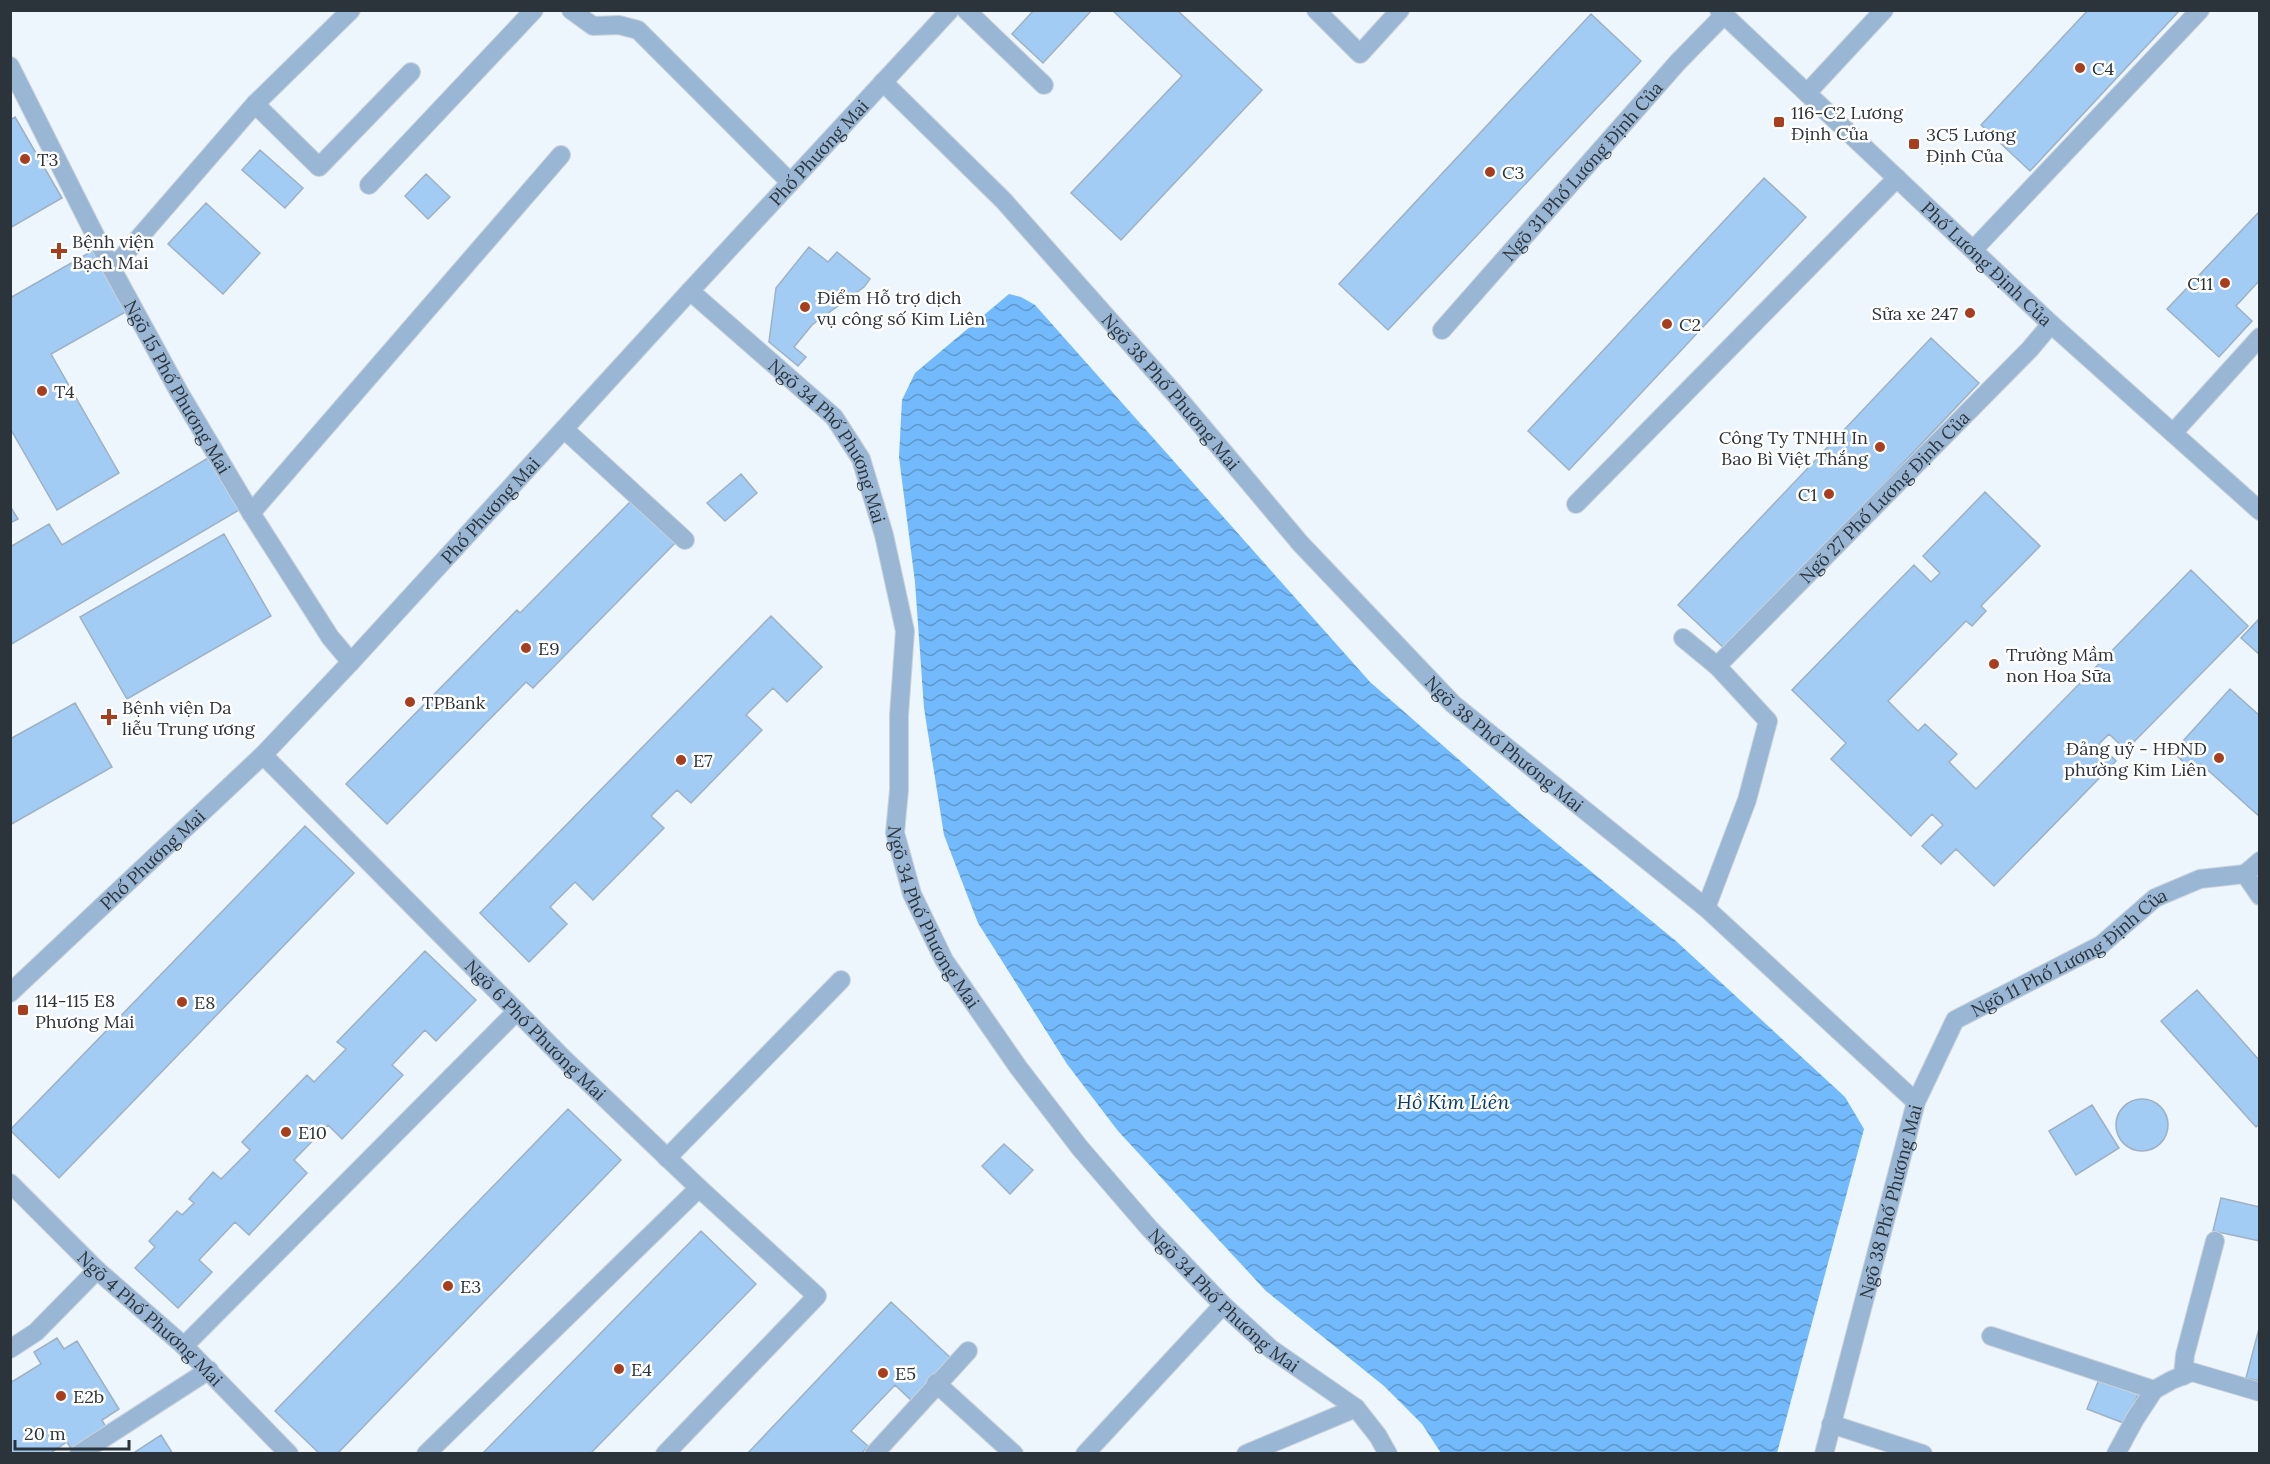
<svg xmlns="http://www.w3.org/2000/svg" width="2270" height="1464" font-family="Lora,serif">
	<style>
		.water { fill: url(#water-waves) }
		.building { fill: #a2ccf3; stroke: #9eb1c4; stroke-width: 1.5 }
		.lines { fill: none; stroke-linecap: round; stroke-linejoin: round }
		.minor-casing { stroke: #cad2da; stroke-width: 20 }
		.minor { stroke: #99b7d4; stroke-width: 18 }
		.poi-dot { fill: #a73f1f; stroke: #fff; stroke-width: 2 }
		.labels { text-anchor: middle; dominant-baseline: central; stroke-width: 5; stroke-linejoin: round; paint-order: stroke }
		.poi-label { font-size: 18px; fill: #2c343b; stroke: #fff; text-anchor: start }
		.street-label { font-size: 18px; fill: #2c343b; stroke: #fff }
		.water-label { font-size: 20px; font-style: italic; fill: #073f68; stroke: #fff }
	</style>
	<defs>
		<pattern id="water-waves" width="16" height="10" patternUnits="userSpaceOnUse" patternTransform="scale(1.5)"><rect width="16" height="10" fill="#72bafb"/><path d="M0 5q4-4 8 0t8 0" fill="none" stroke="#5e98cc"/></pattern>
	</defs>
	<rect width="100%" height="100%" fill="#edf5fd"/>
	<path class="water" d="M1009,294L1021,297L1035,305L1370,682L1527,819L1676,941L1845,1097L1864,1129L1777,1453H1441L1422,1424L1384,1386L1266,1291L1118,1131L1067,1064L978,923L944,835L924,708L915,582L899,457L902,400L915,373Z"/>
	<path class="building" d="M1034,10H1092L1043,63L1012,34Z
		M1112,10H1177L1262,90L1121,240L1071,193L1182,76Z
		M2088,10H2180L2030,171L1981,125Z
		M1591,14L1641,61L1388,330L1339,284Z
		M15,117L62,198L10,228V120Z
		M260,150L303,188L285,208L242,170Z
		M426,174L450,197L428,219L405,196Z
		M1764,178L1806,217L1569,470L1528,431Z
		M206,203L260,253L223,294L168,244Z
		M2260,211V284L2258,282L2236,306L2252,321L2219,357L2167,309Z
		M101,246L136,306L51,354L119,473L57,510L10,428V298Z
		M809,247L828,262L837,252L870,279L864,287L812,325L794,347L806,357L798,366L769,342L776,288Z
		M1931,338L1979,383L1726,650L1678,605Z
		M213,455L244,507L10,645V547L49,524L62,545Z
		M741,474L757,493L725,521L707,503Z
		M1985,492L2040,546L1981,606L1986,611L1972,626L1966,621L1888,701L1918,731L1925,724L1957,754L1949,762L1976,789L2191,570L2248,626L2126,750L2109,734L2099,744L2116,761L1994,886L1956,849L1941,864L1922,846L1943,825L1932,814L1911,836L1831,759L1846,743L1792,690L1914,565L1931,582L1940,573L1923,556Z
		M634,498L677,541L533,688L526,682L387,824L346,784L517,610L520,613Z
		M10,506L18,519L10,523Z
		M224,534L271,616L127,699L80,617Z
		M771,616L822,667L787,702L773,688L746,715L762,730L691,803L677,790L651,816L664,828L593,900L575,882L550,907L567,924L529,962L480,913Z
		M2260,618V655L2241,638Z
		M2230,689L2260,716V817L2201,764L2194,772L2173,752Z
		M75,703L112,767L10,825V739Z
		M305,826L354,873L59,1178L10,1130Z
		M425,951L476,1000L436,1041L425,1030L392,1065L403,1075L342,1139L328,1125L294,1160L307,1173L249,1235L235,1222L199,1260L212,1272L178,1308L135,1268L155,1247L149,1241L177,1211L182,1215L194,1203L189,1199L213,1172L221,1179L250,1150L242,1142L307,1075L314,1082L346,1049L337,1042Z
		M2197,990L2260,1061V1123L2256,1127L2161,1021Z
		M2116 1125a26 26 0 1 1 52 0a26 26 0 1 1-52 0Z
		M2092,1105L2119,1148L2076,1175L2049,1131Z
		M568,1109L621,1160L337,1454H320L275,1411Z
		M1004,1144L1033,1170L1010,1194L982,1166Z
		M2221,1198L2260,1207V1241L2213,1231Z
		M701,1231L756,1284L590,1454H482Z
		M891,1302L954,1361L914,1403L895,1385L851,1431L868,1446L861,1454H747Z
		M2260,1325V1381L2246,1378Z
		M57,1338L64,1349L77,1341L119,1409L102,1420L107,1429L72,1450L67,1442L49,1454H10V1383L41,1364L34,1352Z
		M2100,1377L2139,1392L2126,1424L2087,1409Z
		M161,1435L173,1454H132Z"/>
	<g class="lines">
		<defs>
			<g id="minor">
				<path d="M571,10L593,26L619,25L638,30L790,182"/>
				<path d="M966,10L1044,85"/>
				<path d="M1316,10L1360,54L1400,10"/>
				<path id="s1" d="M1719,10L2051,324L2260,511"/>
				<path id="s2" d="M10,66L112,269L179,392L251,513L330,637L351,662"/>
				<path id="s3" d="M883,82L1004,201L1174,393L1300,543L1453,704L1706,908L1916,1102"/>
				<path d="M1807,93L1884,10"/>
				<path d="M255,104L319,167L411,72"/>
				<path d="M369,185L534,10"/>
				<path d="M1974,249L2200,10"/>
				<path d="M112,269L255,104L351,10"/>
				<path id="s4" d="M690,291L834,417L861,459L884,535L905,631L899,715V790L895,833L912,894L944,960L1018,1067L1080,1148L1149,1228L1223,1305L1271,1349L1356,1408L1378,1436L1388,1454"/>
				<path id="s5" d="M1442,330L1678,62L1724,15"/>
				<path d="M564,429L685,540"/>
				<path d="M2173,433L2260,337"/>
				<path d="M1576,504L1897,178"/>
				<path d="M251,513L561,155"/>
				<path d="M1683,638L1717,666L1768,721L1747,800L1706,908"/>
				<path id="s6" d="M1717,666L2030,349L2051,324"/>
				<path id="s7" d="M263,755L565,1060L699,1188L817,1296L665,1454"/>
				<path d="M2245,874L2260,896"/>
				<path d="M2245,874L2260,861"/>
				<path id="s8" d="M10,993L263,755L351,662L690,291L950,10"/>
				<path d="M667,1158L841,980"/>
				<path id="s9" d="M10,1183L97,1270L184,1346L289,1454"/>
				<path d="M1991,1336L2154,1390"/>
				<path d="M184,1346L517,1011"/>
				<path d="M10,1349L36,1332L97,1270"/>
				<path d="M2183,1376L2185,1355L2215,1241"/>
				<path d="M936,1383L1014,1454"/>
				<path d="M1831,1424L1923,1454"/>
				<path d="M79,1454L209,1370"/>
				<path d="M426,1454L699,1188"/>
				<path d="M874,1454L968,1351"/>
				<path d="M1085,1454L1223,1305"/>
				<path d="M1246,1454L1356,1408"/>
				<path id="s10" d="M1824,1454L1916,1102L1955,1020L2101,945L2155,898L2200,879L2245,874"/>
				<path d="M2116,1454L2135,1419L2154,1390L2172,1380L2192,1372L2260,1392"/>
			</g>
		</defs>
		<use href="#minor" class="minor-casing"/>
		<use href="#minor" class="minor"/>
	</g>
	<g class="poi-dot">
		<circle cx="2080" cy="68" r="6"/>
		<rect x="1773" y="116" width="12" height="12" rx="3"/>
		<rect x="1908" y="138" width="12" height="12" rx="3"/>
		<circle cx="25" cy="159" r="6"/>
		<circle cx="1490" cy="172" r="6"/>
		<path d="M56 242h6v6h6v6h-6v6h-6v-6h-6v-6h6z"/>
		<circle cx="2225" cy="283" r="6"/>
		<circle cx="805" cy="307" r="6"/>
		<circle cx="1970" cy="313" r="6"/>
		<circle cx="1667" cy="324" r="6"/>
		<circle cx="42" cy="391" r="6"/>
		<circle cx="1880" cy="447" r="6"/>
		<circle cx="1829" cy="494" r="6"/>
		<circle cx="526" cy="648" r="6"/>
		<circle cx="1994" cy="664" r="6"/>
		<circle cx="410" cy="702" r="6"/>
		<path d="M106 708h6v6h6v6h-6v6h-6v-6h-6v-6h6z"/>
		<circle cx="2219" cy="758" r="6"/>
		<circle cx="681" cy="760" r="6"/>
		<circle cx="182" cy="1002" r="6"/>
		<rect x="17" y="1004" width="12" height="12" rx="3"/>
		<circle cx="286" cy="1132" r="6"/>
		<circle cx="448" cy="1286" r="6"/>
		<circle cx="619" cy="1369" r="6"/>
		<circle cx="883" cy="1373" r="6"/>
		<circle cx="61" cy="1396" r="6"/>
	</g>
	<g class="labels">
		<g class="poi-label">
			<text x="2092" y="68">C4</text>
			<text x="1791" y="112">116-C2 Lương<tspan x="1791" dy="21">Định Của</tspan></text>
			<text x="1926" y="134">3C5 Lương<tspan x="1926" dy="21">Định Của</tspan></text>
			<text x="37" y="159">T3</text>
			<text x="1502" y="172">C3</text>
			<text x="72" y="241">Bệnh viện<tspan x="72" dy="21">Bạch Mai</tspan></text>
			<text x="2213" y="283" text-anchor="end">C11</text>
			<text x="817" y="297">Điểm Hỗ trợ dịch<tspan x="817" dy="21">vụ công số Kim Liên</tspan></text>
			<text x="1958" y="313" text-anchor="end">Sửa xe 247</text>
			<text x="1679" y="324">C2</text>
			<text x="54" y="391">T4</text>
			<text x="1868" y="437" text-anchor="end">Công Ty TNHH In<tspan x="1868" dy="21">Bao Bì Việt Thắng</tspan></text>
			<text x="1817" y="494" text-anchor="end">C1</text>
			<text x="538" y="648">E9</text>
			<text x="2006" y="654">Trường Mầm<tspan x="2006" dy="21">non Hoa Sữa</tspan></text>
			<text x="422" y="702">TPBank</text>
			<text x="122" y="707">Bệnh viện Da<tspan x="122" dy="21">liễu Trung ương</tspan></text>
			<text x="2207" y="748" text-anchor="end">Đảng uỷ - HĐND<tspan x="2207" dy="21">phường Kim Liên</tspan></text>
			<text x="693" y="760">E7</text>
			<text x="35" y="1000">114-115 E8<tspan x="35" dy="21">Phương Mai</tspan></text>
			<text x="194" y="1002">E8</text>
			<text x="298" y="1132">E10</text>
			<text x="460" y="1286">E3</text>
			<text x="631" y="1369">E4</text>
			<text x="895" y="1373">E5</text>
			<text x="73" y="1396">E2b</text>
		</g>
		<g class="street-label">
			<text stroke="none"><textPath href="#s8" startOffset="1167">Phố Phương Mai</textPath></text>
			<text stroke="none"><textPath href="#s5" startOffset="212">Ngõ 31 Phố Lương Định Của</textPath></text>
			<text stroke="none"><textPath href="#s1" startOffset="369">Phố Lương Định Của</textPath></text>
			<text stroke="none"><textPath href="#s2" startOffset="362">Ngõ 15 Phố Phương Mai</textPath></text>
			<text stroke="none"><textPath href="#s3" startOffset="423">Ngõ 38 Phố Phương Mai</textPath></text>
			<text stroke="none"><textPath href="#s4" startOffset="208">Ngõ 34 Phố Phương Mai</textPath></text>
			<text stroke="none"><textPath href="#s6" startOffset="238">Ngõ 27 Phố Lương Định Của</textPath></text>
			<text stroke="none"><textPath href="#s8" startOffset="681">Phố Phương Mai</textPath></text>
			<text stroke="none"><textPath href="#s3" startOffset="909">Ngõ 38 Phố Phương Mai</textPath></text>
			<text stroke="none"><textPath href="#s8" startOffset="195">Phố Phương Mai</textPath></text>
			<text stroke="none"><textPath href="#s4" startOffset="714">Ngõ 34 Phố Phương Mai</textPath></text>
			<text stroke="none"><textPath href="#s10" startOffset="588">Ngõ 11 Phố Lương Định Của</textPath></text>
			<text stroke="none"><textPath href="#s7" startOffset="387">Ngõ 6 Phố Phương Mai</textPath></text>
			<text stroke="none"><textPath href="#s10" startOffset="261">Ngõ 38 Phố Phương Mai</textPath></text>
			<text stroke="none"><textPath href="#s4" startOffset="1200">Ngõ 34 Phố Phương Mai</textPath></text>
			<text stroke="none"><textPath href="#s9" startOffset="195">Ngõ 4 Phố Phương Mai</textPath></text>
		</g>
		<g class="water-label">
			<text x="1453" y="1101">Hồ Kim Liên</text>
		</g>
	</g>
	<rect width="2270" height="1464" fill="none" stroke="#2c343b" stroke-width="24"/>
	<path d="M15 1440v9h114v-9" fill="none" stroke="#2c343b" stroke-width="3"/>
	<text x="24" y="1440" font-size="18" fill="#2c343b" stroke="#ffffff" stroke-width="4.5" paint-order="stroke">20 m</text>
</svg>
